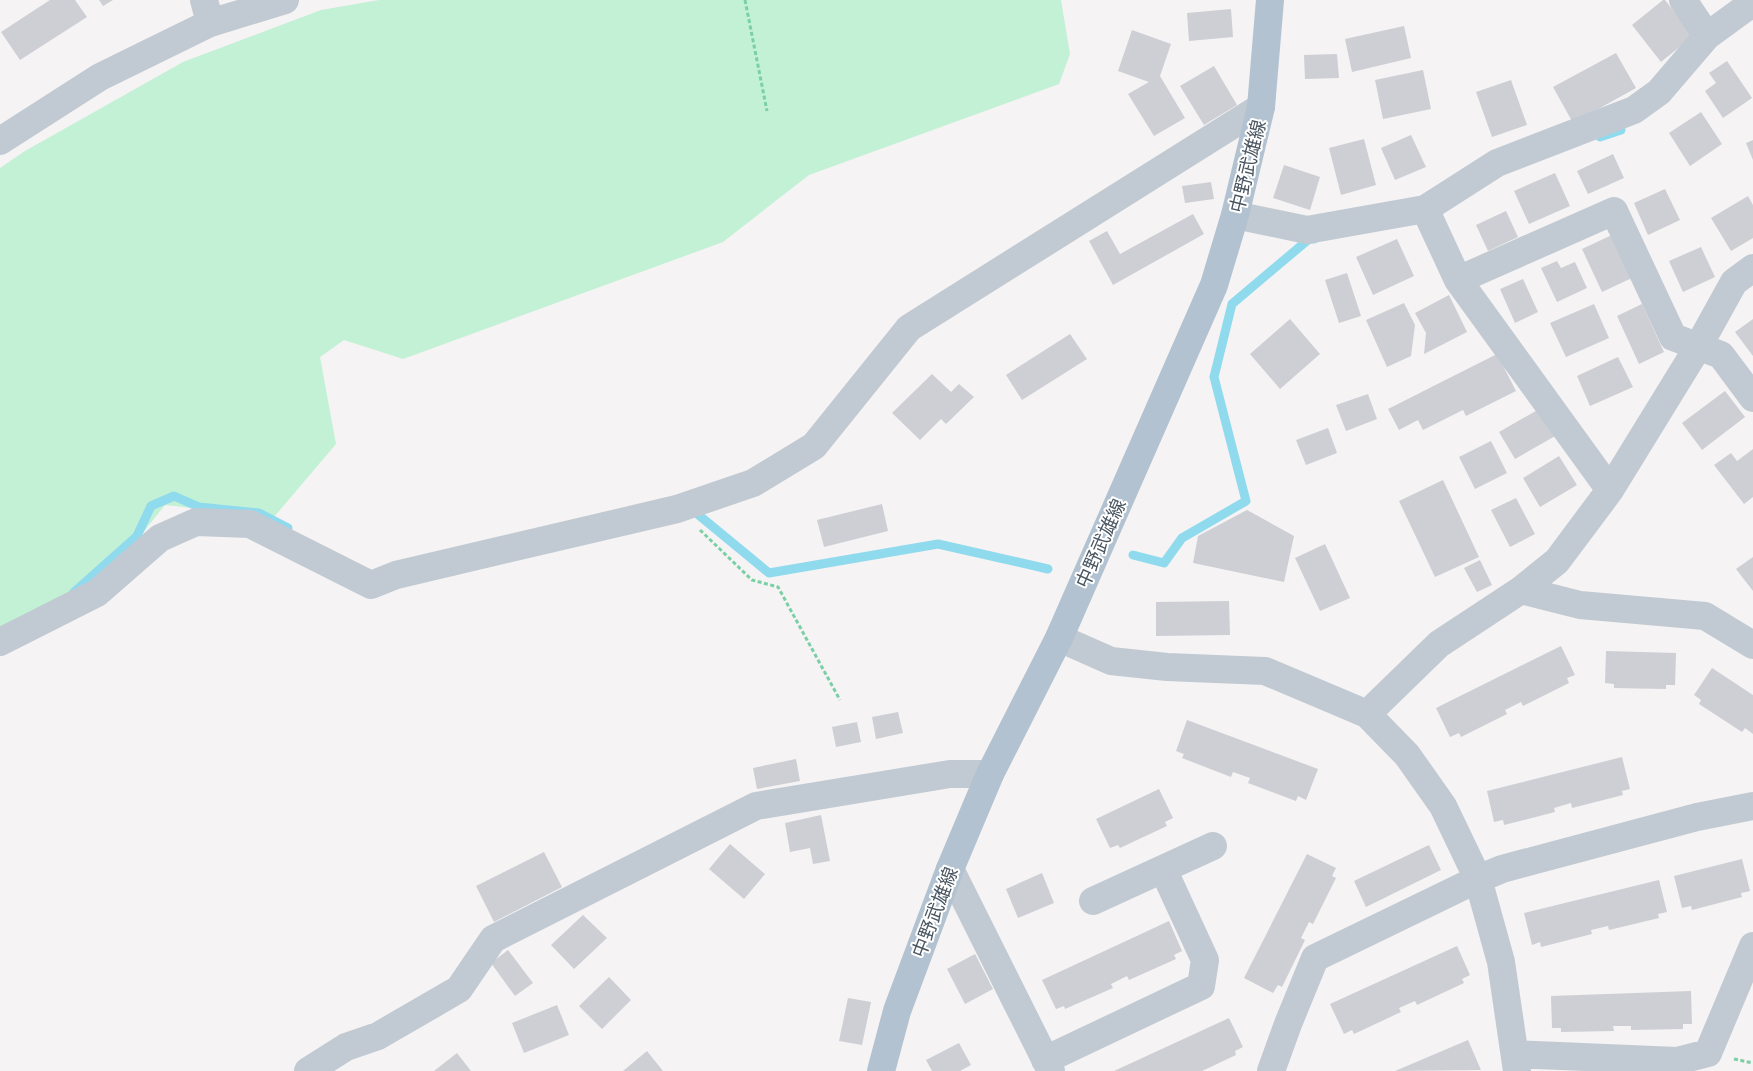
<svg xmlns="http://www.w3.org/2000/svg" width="1753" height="1071" font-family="'Titillium Web','Noto Sans JP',sans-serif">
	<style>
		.green { fill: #c3f1d5 }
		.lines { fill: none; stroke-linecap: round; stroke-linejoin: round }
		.stream { stroke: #90daee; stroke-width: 9 }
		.building { fill: #cdcfd5 }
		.path { stroke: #7ad0a6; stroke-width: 3; stroke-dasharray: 4 2.5; stroke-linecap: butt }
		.minor { stroke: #c1cad2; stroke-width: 28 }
		.major { stroke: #b3c2d1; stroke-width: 28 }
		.labels { text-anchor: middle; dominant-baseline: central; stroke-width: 4; stroke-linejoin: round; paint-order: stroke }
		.street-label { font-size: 19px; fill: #4a5661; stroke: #fff }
	</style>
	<rect width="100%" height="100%" fill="#f5f3f3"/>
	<path class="green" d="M379,0H1061L1070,54L1059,84L809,175L723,242L403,359L344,340L320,357L336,444L274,517L165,505L108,576L0,634V168L25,151L183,62L321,10Z"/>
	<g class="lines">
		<path class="stream" d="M1600,137L1621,130
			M690,513L695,512L769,573L938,544L1048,569
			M1133,555L1164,563L1182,538L1246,501L1214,377L1232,304L1309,239H1314
			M73,593L137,536L151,506L174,496L199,507L259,513L288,528"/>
	</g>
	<path class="building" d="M50,0H75L87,17L20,60L1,32Z
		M99,0H113L103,6Z
		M1663,0H1665L1693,36L1661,62L1632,25Z
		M1231,9L1233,37L1189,41L1187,13Z
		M1404,26L1411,58L1352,72L1345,39Z
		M1132,30L1171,44L1160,76L1185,118L1154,136L1128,94L1149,82L1118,71Z
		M1616,53L1636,88L1573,123L1553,87Z
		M1337,54L1339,78L1305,79L1304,55Z
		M1727,61L1752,98L1723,118L1705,91L1716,83L1709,73Z
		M1214,66L1237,105L1204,125L1180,86Z
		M1423,70L1431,109L1383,119L1375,80Z
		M1511,80L1527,125L1492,137L1476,92Z
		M1701,112L1722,144L1690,166L1669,133Z
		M1411,135L1426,167L1395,180L1381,148Z
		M1364,139L1376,185L1341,195L1329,148Z
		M1753,140V160L1746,143Z
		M1613,154L1624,178L1588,194L1577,171Z
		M1284,165L1320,177L1310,210L1273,198Z
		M1555,173L1570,206L1529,224L1514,191Z
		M1211,182L1214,199L1185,203L1182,186Z
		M1665,189L1680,220L1648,235L1634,203Z
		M1748,196L1753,205V238L1731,251L1711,218Z
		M1506,211L1518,237L1488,251L1476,225Z
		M1193,214L1204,234L1113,285L1089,241L1107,231L1120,254Z
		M1614,234L1634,277L1602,292L1582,249Z
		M1397,239L1414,276L1373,295L1356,257Z
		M1701,247L1715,277L1683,292L1669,261Z
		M1557,261L1561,268L1575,262L1587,288L1557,302L1541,268Z
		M1347,273L1361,316L1339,323L1325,280Z
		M1523,279L1538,312L1515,323L1500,289Z
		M1449,295L1467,332L1424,354L1426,333L1415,313Z
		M1404,303L1415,325L1411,356L1387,367L1366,320Z
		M1594,304L1609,338L1566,357L1550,323Z
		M1642,304L1664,352L1639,364L1617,316Z
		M1290,319L1320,354L1280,389L1250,354Z
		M1753,319V356L1735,332Z
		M1070,334L1087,359L1022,400L1006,375Z
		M1497,354L1516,391L1466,416L1463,410L1423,430L1418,420L1399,430L1388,409Z
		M1618,357L1633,387L1590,406L1577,376Z
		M932,374L951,392L959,384L974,397L946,424L941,419L920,440L892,413Z
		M1725,391L1745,417L1702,450L1682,423Z
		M1368,394L1377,419L1346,431L1336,405Z
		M1541,408L1557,435L1515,459L1499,432Z
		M1328,428L1337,453L1306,465L1296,440Z
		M1491,441L1507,473L1475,489L1459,457Z
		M1753,449V497L1744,504L1714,465L1731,453L1737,461Z
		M1559,456L1577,485L1540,507L1523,478Z
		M1443,480L1479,557L1435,577L1399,501Z
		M1516,498L1535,534L1510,547L1491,510Z
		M882,504L888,531L824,547L817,520Z
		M1247,510L1294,536L1284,582L1193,563L1198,536Z
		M1325,544L1350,598L1320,611L1295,558Z
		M1753,557V591L1736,569Z
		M1480,560L1492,585L1477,592L1464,568Z
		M1229,601L1230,635L1156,636V602Z
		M1561,646L1575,675L1567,678L1569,683L1523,706L1521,702L1505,710L1507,714L1461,737L1459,733L1450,737L1436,708Z
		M1606,651L1676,653L1675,685H1666V689L1614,688V684L1605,683Z
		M1712,668L1753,695V734L1745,728L1742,732L1699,704L1701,700L1694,695Z
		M898,712L903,733L876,739L872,717Z
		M1187,720L1318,769L1306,800L1298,796L1296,801L1248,783L1250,778L1233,772L1231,777L1182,758L1184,754L1176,751Z
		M857,722L861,742L836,747L832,727Z
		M1622,757L1630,789L1622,791L1623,795L1572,808L1571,803L1554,808L1555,812L1504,825L1503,820L1494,822L1487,791Z
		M796,759L800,781L757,789L753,768Z
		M1159,789L1173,818L1165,822L1167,826L1120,848L1118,845L1110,848L1096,819Z
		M821,815L830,861L813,864L810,848L790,852L785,823Z
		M730,844L765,874L744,899L709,869Z
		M1429,845L1441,870L1366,907L1354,881Z
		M544,852L562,887L494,922L476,886Z
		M1307,854L1336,868L1332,876L1336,878L1313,924L1309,922L1301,938L1305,940L1282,987L1278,985L1273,993L1244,978Z
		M1742,859L1750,891L1741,893L1742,897L1692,910L1691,906L1682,908L1674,876Z
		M1042,873L1054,903L1018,918L1006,889Z
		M1659,880L1667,912L1658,914L1659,918L1609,930L1608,926L1591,930L1592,934L1541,947L1540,942L1532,945L1524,913Z
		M583,915L607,938L574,969L551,945Z
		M1169,921L1182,951L1174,955L1176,959L1129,980L1127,976L1111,984L1113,988L1065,1009L1064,1006L1056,1009L1042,980Z
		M1457,946L1470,975L1462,979L1464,983L1417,1005L1415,1001L1399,1008L1401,1012L1354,1034L1352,1030L1344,1034L1330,1004Z
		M508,950L533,983L515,996L491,963Z
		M975,954L993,989L965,1004L947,969Z
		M609,977L631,1000L602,1029L579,1006Z
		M1691,991L1692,1024H1683V1029L1631,1030V1026H1613L1614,1031L1561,1032V1028H1552L1551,996Z
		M848,998L871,1002L862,1045L839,1041Z
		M557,1005L569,1035L524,1053L512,1023Z
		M1229,1018L1243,1047L1235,1051L1236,1055L1202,1071H1114Z
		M1468,1040L1481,1070L1395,1071Z
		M959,1043L971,1065L960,1071H932L926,1060Z
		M647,1051L663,1071H623Z
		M457,1053L471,1071H434Z"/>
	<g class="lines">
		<path class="path" d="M745,0L767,111
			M700,530L752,580L778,587L840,700
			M1734,1059L1753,1063"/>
		<path class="minor" d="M204,0L210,23
			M1683,0L1707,36
			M0,141L100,77L210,23L285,0
			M1425,209L1458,280L1610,490
			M1235,215L1307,230L1425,209L1497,163L1634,110L1659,92L1707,36L1744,9L1753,4
			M1458,280L1614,211L1673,337L1721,355L1753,398
			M1521,590L1580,605L1705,616L1753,645
			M1059,638L1111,661L1167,667L1265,671L1367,714L1407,755L1443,806L1478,879L1501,962L1517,1071
			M0,642L97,593L160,538L196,522L250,524L371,585L396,575L677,509L753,483L814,446L909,328L1261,107
			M1367,714L1439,644L1521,590L1557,561L1610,490L1698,347L1734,282L1753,268
			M950,869L1051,1071
			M1093,901L1213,846
			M1515,1054L1677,1061L1708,1053L1753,946
			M1045,1060L1201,986L1205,960L1163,869
			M308,1071L346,1047L378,1036L459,989L493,939L756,806L950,774H990
			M1271,1071L1288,1024L1315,958L1478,879L1502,869L1697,817L1753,806"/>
		<path class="major" d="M881,1071L897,1011L950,869L990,774L1059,638L1214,285L1235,215L1261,107L1270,0"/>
	</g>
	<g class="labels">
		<g class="street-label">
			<text transform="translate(1247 166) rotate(-76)">中野武雄線</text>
			<text transform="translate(1100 543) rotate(-66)">中野武雄線</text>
			<text transform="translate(934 912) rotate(-69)">中野武雄線</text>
		</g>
	</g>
</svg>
